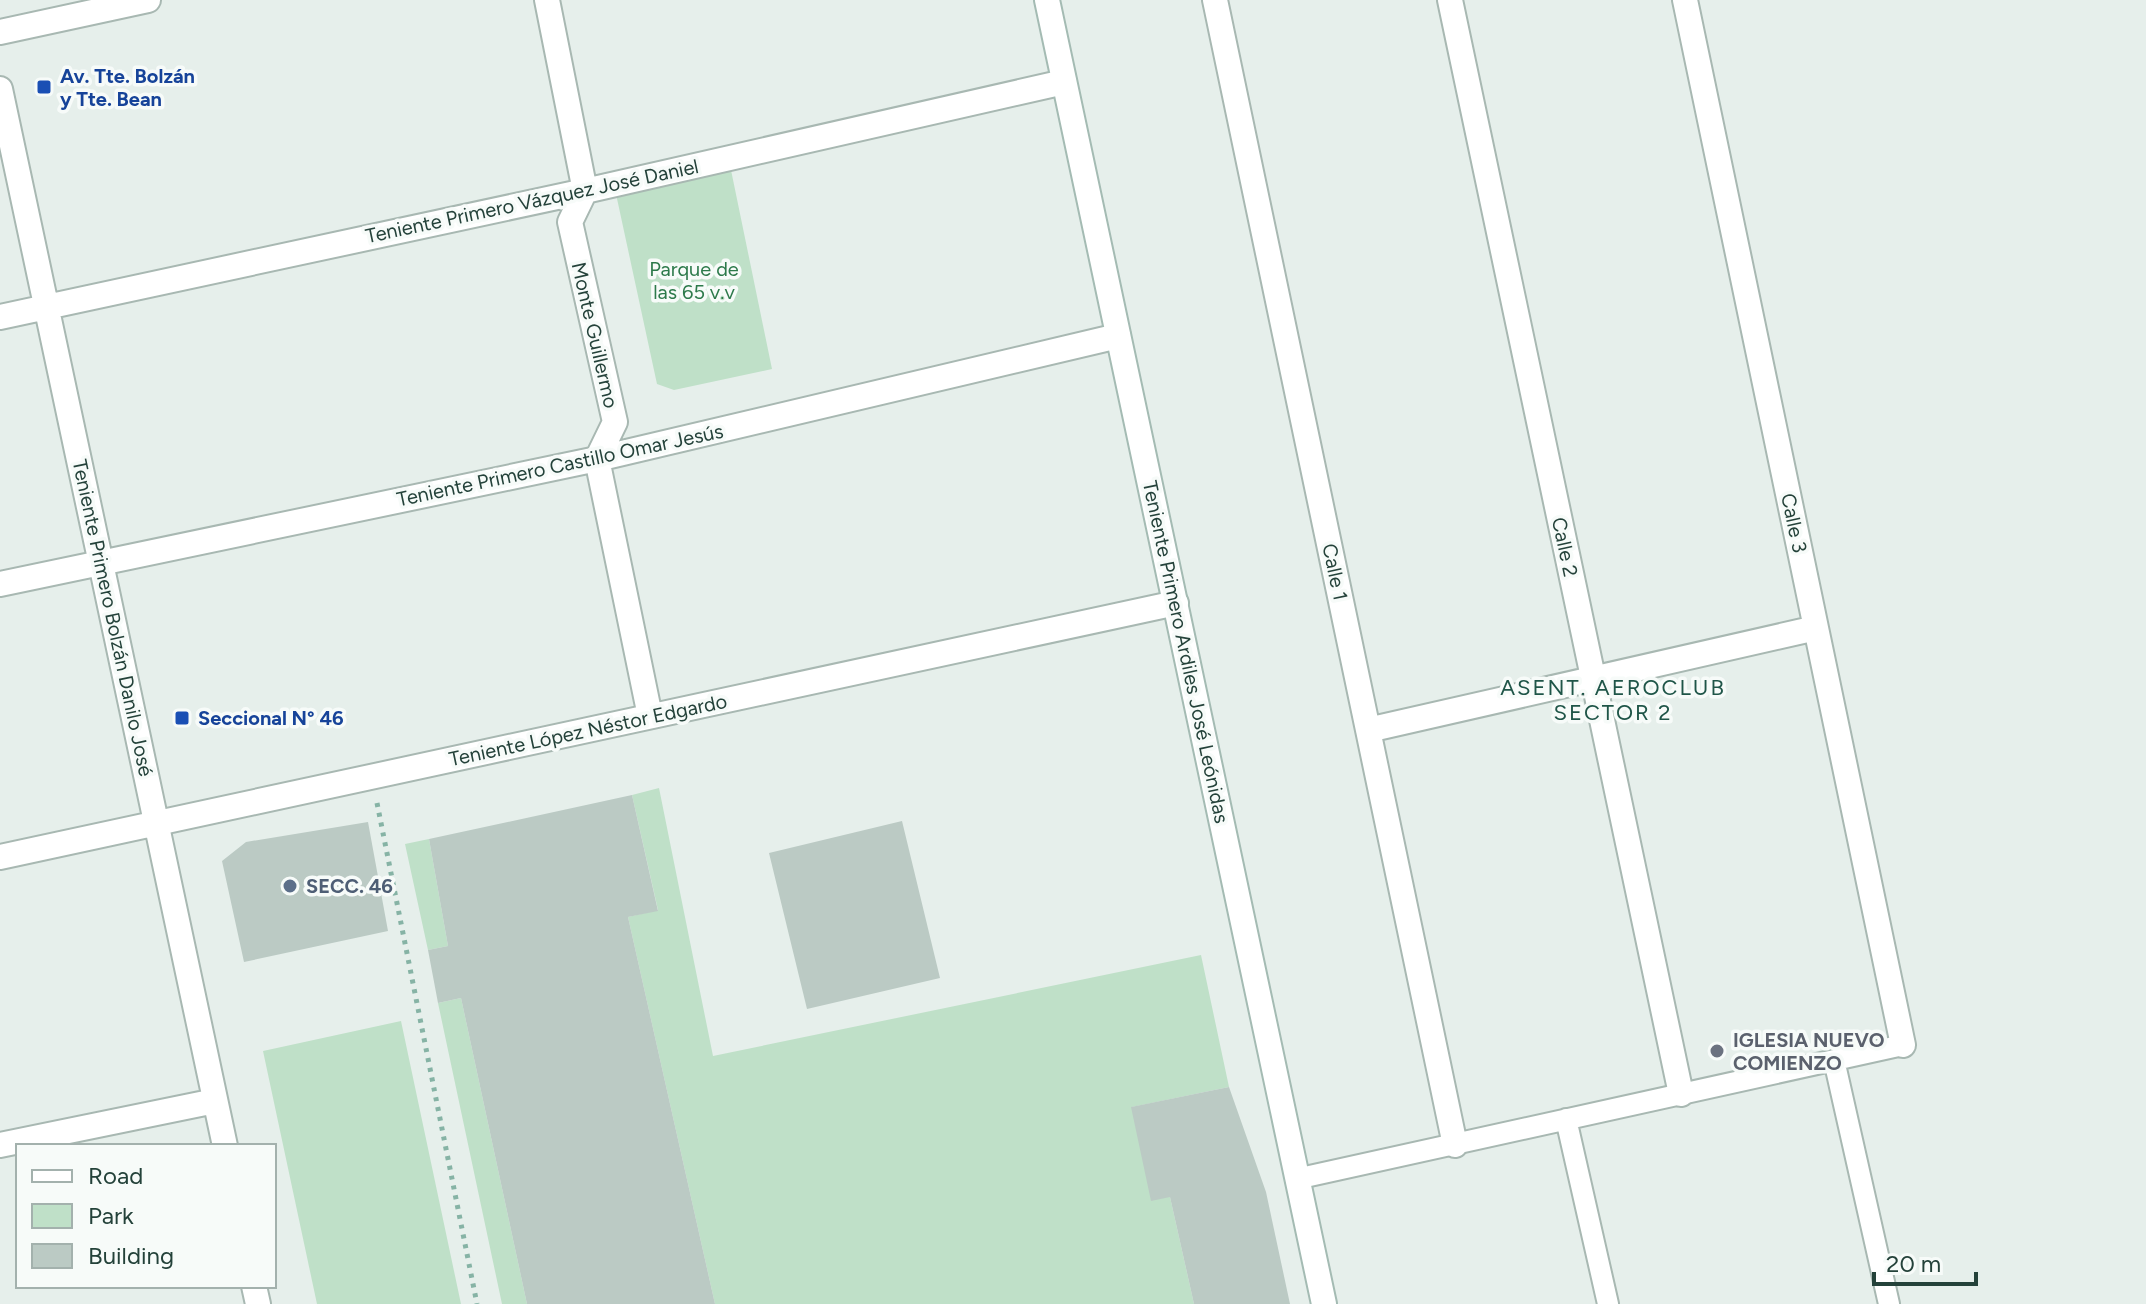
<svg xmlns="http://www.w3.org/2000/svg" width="2146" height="1304" font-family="Figtree,sans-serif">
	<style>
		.green { fill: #bfe0c8 }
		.building { fill: #bbcac4 }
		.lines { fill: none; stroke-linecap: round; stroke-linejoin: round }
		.lane-casing { stroke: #a8b8b2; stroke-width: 24 }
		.street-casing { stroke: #a8b8b2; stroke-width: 28 }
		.secondary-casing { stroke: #a4bbb3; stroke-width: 28 }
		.path { stroke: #86b3a5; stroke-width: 5; stroke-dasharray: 4 6; stroke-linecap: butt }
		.lane { stroke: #fff; stroke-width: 20 }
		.street { stroke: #fff; stroke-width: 24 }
		.secondary { stroke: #fff; stroke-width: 24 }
		.transit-dot { fill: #1a4fb4; stroke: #f7fbf9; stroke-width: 3 }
		.service-dot { fill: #5c6f8a; stroke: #f7fbf9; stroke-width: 3 }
		.worship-dot { fill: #6b7280; stroke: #f7fbf9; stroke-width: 3 }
		.labels { text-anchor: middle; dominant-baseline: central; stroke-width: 7; stroke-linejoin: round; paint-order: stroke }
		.transit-label { font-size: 20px; font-weight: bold; fill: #164399; stroke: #f7fbf9; text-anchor: start }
		.street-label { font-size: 20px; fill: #24423a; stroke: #f7fbf9 }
		.park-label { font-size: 20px; fill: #2d7a4b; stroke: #f7fbf9 }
		.service-label { font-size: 20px; font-weight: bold; fill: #4e5e75; stroke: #f7fbf9; text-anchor: start }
		.worship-label { font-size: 20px; font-weight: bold; fill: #5b616d; stroke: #f7fbf9; text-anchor: start }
		.neighbourhood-label { font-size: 22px; letter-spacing: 2px; fill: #1f5548; stroke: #f7fbf9 }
	</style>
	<rect width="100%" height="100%" fill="#e6efeb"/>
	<path class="green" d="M731,170L772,369L674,390L657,384L616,194Z
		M659,788L713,1056L1201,955L1229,1087L1132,1107L1170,1197L1194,1304H715L628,917L658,910L632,795Z
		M429,839L448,946L428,950L405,844Z
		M461,998L527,1304H502L438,1003Z
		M401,1021L461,1304H317L263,1051Z"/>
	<path class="building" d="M632,795L658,911L628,917L715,1304H527L461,998L438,1003L428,950L448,946L429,839Z
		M902,821L940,978L807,1009L769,853Z
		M368,822L388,931L244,962L222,861L246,842Z
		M1229,1087L1266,1192L1290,1304H1194L1170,1197L1151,1201L1131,1107Z"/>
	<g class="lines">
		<defs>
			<path id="lane" d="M1834,1060L1889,1304
				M1566,1119L1608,1304
				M1296,1179L1903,1045"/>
			<path id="street" d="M547,0L585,191L570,222L615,422L597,459L650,716
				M1215,0L1455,1145
				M1450,0L1681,1094
				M1685,0L1903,1045
				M0,32L148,0
				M0,89L225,1146
				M0,317L585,191L1064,82
				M0,584L597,459L1118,336
				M1368,730L1816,628
				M0,857L1176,603
				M0,1145L215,1101
				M254,1286L258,1304"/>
			<path id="secondary" d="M1047,0L1324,1304"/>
		</defs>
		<use href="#lane" class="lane-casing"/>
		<use href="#street" class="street-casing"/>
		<use href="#secondary" class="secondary-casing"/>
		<path class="path" d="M377,803L477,1304"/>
		<use href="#lane" class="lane"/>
		<use href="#street" class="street"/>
		<use href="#secondary" class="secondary"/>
	</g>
	<g class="transit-dot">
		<rect x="36" y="79" width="16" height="16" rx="4"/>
		<rect x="174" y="710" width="16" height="16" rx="4"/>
	</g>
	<circle class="service-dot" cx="290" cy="886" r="8"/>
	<circle class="worship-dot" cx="1717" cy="1051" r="8"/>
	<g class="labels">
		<g class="transit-label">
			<text x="60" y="76">Av. Tte. Bolzán<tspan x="60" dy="23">y Tte. Bean</tspan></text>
			<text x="198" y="718">Seccional N° 46</text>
		</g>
		<g class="street-label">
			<text transform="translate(532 201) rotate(-12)">Teniente Primero Vázquez José Daniel</text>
			<text transform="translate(595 335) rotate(77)">Monte Guillermo</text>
			<text transform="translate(560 465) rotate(-12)">Teniente Primero Castillo Omar Jesús</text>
			<text transform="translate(1794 523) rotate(78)">Calle 3</text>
			<text transform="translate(1565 547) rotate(78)">Calle 2</text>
			<text transform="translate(1335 572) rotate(78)">Calle 1</text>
			<text transform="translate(113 618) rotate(78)">Teniente Primero Bolzán Danilo José</text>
			<text transform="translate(1186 652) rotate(78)">Teniente Primero Ardiles José Leónidas</text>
			<text transform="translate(588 730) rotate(-12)">Teniente López Néstor Edgardo</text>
		</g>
		<g class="park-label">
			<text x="694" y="269">Parque de<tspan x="694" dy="23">las 65 v.v</tspan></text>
		</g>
		<g class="service-label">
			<text x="306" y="886">SECC. 46</text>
		</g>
		<g class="worship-label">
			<text x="1733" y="1040">IGLESIA NUEVO<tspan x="1733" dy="23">COMIENZO</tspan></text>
		</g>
		<g class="neighbourhood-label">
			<text x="1613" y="687">ASENT. AEROCLUB<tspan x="1613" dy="25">SECTOR 2</tspan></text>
		</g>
	</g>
	<rect x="16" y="1144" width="260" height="144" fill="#f7fbf9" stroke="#a3b1ad" stroke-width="2"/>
	<rect x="32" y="1170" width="40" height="12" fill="#ffffff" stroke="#a3b1ad" stroke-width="2"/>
	<text x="88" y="1184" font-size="24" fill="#24423a">Road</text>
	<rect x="32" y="1204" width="40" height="24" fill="#bfe0c8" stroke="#a3b1ad" stroke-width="2"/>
	<text x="88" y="1224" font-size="24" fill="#24423a">Park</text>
	<rect x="32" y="1244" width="40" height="24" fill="#bbcac4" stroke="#a3b1ad" stroke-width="2"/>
	<text x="88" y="1264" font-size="24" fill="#24423a">Building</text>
	<path d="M1874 1272v12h102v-12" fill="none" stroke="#24423a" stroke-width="4"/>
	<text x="1886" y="1272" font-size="24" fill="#24423a" stroke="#f7fbf9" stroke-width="6" paint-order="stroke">20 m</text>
</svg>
